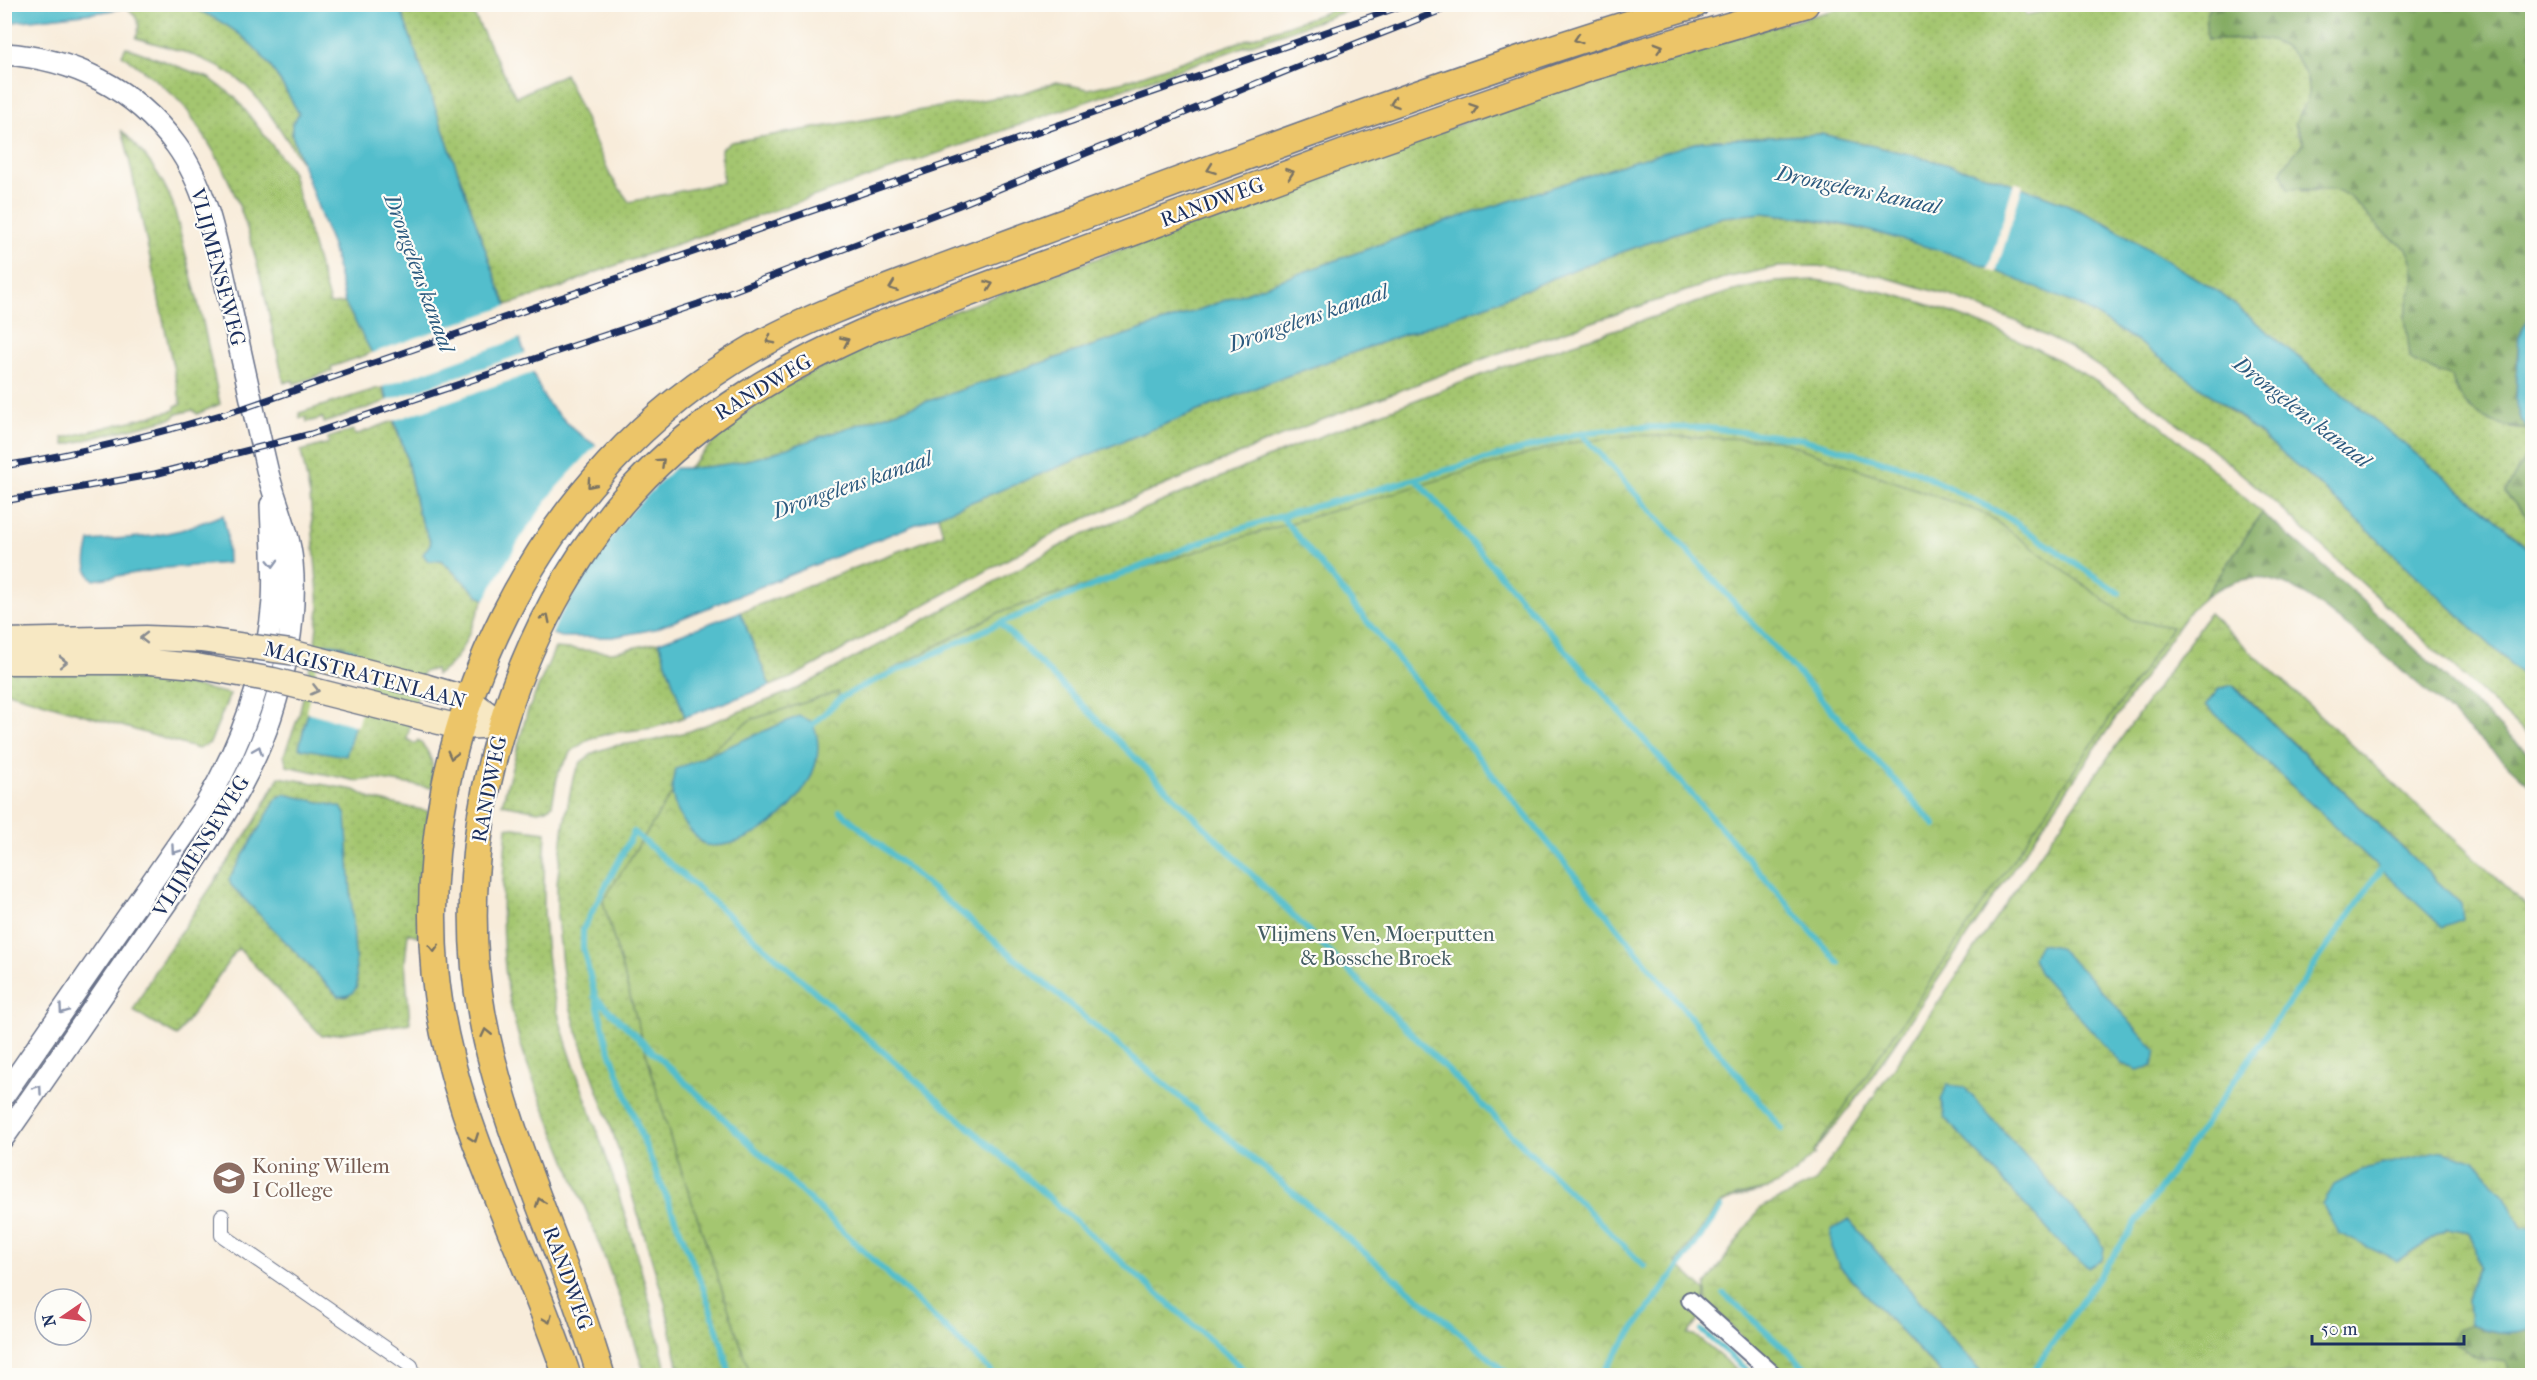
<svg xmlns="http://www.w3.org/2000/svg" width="2537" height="1380" font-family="'IM FELL French Canon',serif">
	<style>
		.grass { fill: url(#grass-dots); stroke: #607a66; stroke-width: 1.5; fill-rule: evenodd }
		.forest { fill: url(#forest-firs); stroke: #4f6d60; stroke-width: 1.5 }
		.wetland { fill: url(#wetland-marsh); stroke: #607a66; stroke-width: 1.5; fill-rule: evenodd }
		.park { fill: url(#park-crowns); stroke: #607a66; stroke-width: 1.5 }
		.water { fill: #52becc; stroke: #367695; stroke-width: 1.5 }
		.pier { fill: #f8ecda }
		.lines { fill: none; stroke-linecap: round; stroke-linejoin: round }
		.stream { stroke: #52becc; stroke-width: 6 }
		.pedestrian-casing { stroke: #687189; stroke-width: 16 }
		.minor-casing { stroke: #687189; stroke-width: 20 }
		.tertiary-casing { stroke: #687189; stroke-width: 24 }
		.secondary-casing { stroke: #687189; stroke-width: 27 }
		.primary-casing { stroke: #687189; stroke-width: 30 }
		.pedestrian { stroke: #fff; stroke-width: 14 }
		.minor { stroke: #fff; stroke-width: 16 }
		.tertiary { stroke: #fff; stroke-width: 21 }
		.secondary { stroke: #f7e8c3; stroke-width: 24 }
		.primary { stroke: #ecc569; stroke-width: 27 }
		.rail-casing { stroke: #1b2f5e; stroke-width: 7 }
		.rail { stroke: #fdfcf7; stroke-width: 4.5; stroke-dasharray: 14; stroke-linecap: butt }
		.secondary-bridge-casing { stroke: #687189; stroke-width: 27; stroke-linecap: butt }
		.secondary-bridge { stroke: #f7e8c3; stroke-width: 24 }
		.oneway { stroke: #797263 }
		.oneway2 { stroke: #8d97ae }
		.oneway3 { stroke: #898c90 }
		.labels { text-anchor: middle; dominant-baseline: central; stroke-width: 4.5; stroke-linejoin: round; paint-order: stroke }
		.street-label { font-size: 21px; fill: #1b2f5e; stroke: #fdfcf7 }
		.park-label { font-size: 21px; fill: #445c63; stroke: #fdfcf7 }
		.education-label { font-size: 21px; fill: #785e54; stroke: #fdfcf7; text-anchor: start }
		.water-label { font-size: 22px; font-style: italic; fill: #2c5a7f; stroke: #fdfcf7 }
	</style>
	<defs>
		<pattern id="grass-dots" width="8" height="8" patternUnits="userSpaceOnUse" patternTransform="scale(1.5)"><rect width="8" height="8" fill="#a4c66f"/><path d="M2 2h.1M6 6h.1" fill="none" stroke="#8daa63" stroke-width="1.8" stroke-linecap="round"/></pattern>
		<pattern id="forest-firs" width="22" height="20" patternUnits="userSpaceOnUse" patternTransform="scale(1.5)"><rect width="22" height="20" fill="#83ab62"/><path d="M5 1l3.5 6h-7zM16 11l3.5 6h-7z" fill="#6a8c54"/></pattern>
		<pattern id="wetland-marsh" width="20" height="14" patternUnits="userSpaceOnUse" patternTransform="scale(1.5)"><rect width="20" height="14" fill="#a4c66f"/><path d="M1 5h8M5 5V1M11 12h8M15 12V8" fill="none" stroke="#8daa63"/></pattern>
		<pattern id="park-crowns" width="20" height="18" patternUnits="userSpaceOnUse" patternTransform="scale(1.5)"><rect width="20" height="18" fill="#a4c66f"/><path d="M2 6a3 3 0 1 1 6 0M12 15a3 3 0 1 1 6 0" fill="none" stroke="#8daa63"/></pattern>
	</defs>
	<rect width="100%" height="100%" fill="#fdfcf7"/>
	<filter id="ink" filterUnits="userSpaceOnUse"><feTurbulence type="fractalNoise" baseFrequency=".0167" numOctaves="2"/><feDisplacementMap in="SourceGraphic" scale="12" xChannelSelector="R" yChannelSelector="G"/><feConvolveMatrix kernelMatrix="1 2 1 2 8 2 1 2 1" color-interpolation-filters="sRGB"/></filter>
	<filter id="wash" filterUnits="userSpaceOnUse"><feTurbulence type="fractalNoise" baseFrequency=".008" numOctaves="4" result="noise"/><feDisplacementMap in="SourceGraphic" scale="24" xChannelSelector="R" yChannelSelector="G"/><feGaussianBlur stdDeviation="1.35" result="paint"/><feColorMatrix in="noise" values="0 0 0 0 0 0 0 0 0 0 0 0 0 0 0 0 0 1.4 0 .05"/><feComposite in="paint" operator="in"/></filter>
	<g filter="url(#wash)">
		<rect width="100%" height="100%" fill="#f8ecda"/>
		<path class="grass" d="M137,4C153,5 169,3 184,5C192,5 199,10 206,13C252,32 277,72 299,114C285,132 298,150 306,169C288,142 264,100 239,80C209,57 171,48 136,38C143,22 136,15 123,6Z
			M2212,4L2209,9L2228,40L2257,39L2273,41L2295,53L2306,77L2310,98L2295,123L2298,134L2304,142L2285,165L2301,191L2334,190L2349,196L2381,230L2407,249L2413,262L2414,277L2405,317L2416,363L2453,377L2455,387L2510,428L2530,430L2532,433V445L2505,493L2532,522V553L2506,528L2220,293L2099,219L2064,203L1999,179L1912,155L1821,134L1702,141L1420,230L1179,317L764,456L724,467L687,469L732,423L777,390L876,340L1485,115L1623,68L1852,5H2023L2026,15L2075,5Z
			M399,5H469L516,97L565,74L610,175L629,202L723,182L721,149L731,142L1023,93L1056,82L1088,89L1125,81L1347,5H1364L594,273L563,287L507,305L499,288Z
			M126,47L209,78L235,97L291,170L330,304L345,303L372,353L331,367L332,371L294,384L293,380L284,383C264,297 252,204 200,130C194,121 189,111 182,104C164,85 143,70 122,55Z
			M121,130C144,152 161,174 173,204L203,322L220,404L197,414L193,410L177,414L173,418L65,445L63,438L175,410V406L181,404L125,140Z
			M1763,213C1873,225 1983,257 2082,307C2120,326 2155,354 2189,379C2312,470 2421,579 2532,684V739L2262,491L2207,445L2115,377L2068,347L2020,323L1951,296L1880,276L1818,266L1777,267L1725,278L1499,353L1303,427L1070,525L793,677L770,686L740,612L943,534L938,515L1270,382L1490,304L1585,265L1722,217Z
			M1815,280C1836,283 1857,286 1878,291C1975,313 2087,367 2165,429C2198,456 2230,485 2262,513L2203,599L2190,610L2175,631L1862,1091C1834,1127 1810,1166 1768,1188C1753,1196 1738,1193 1720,1204L1593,1375H680L665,1303L614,1136L576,1028L564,983L557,916V884L564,824L573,778L581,762L595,752L613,746L656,740L690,731L799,688L1075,538L1308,441L1505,366L1729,292L1775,282Z
			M382,387L387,401L324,423L323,418L307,422L306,417L300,418L299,413Z
			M393,421L406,455L418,512L431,543L428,561L441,560L484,600C470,625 464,662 436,675L435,669L423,672L407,739L415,744L418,740C433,754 435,768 432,788L375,779L357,781L287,766L284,755L299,715L315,643L319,608L310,496L301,451L329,443L328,438L353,430L355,435ZM325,644L343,645L299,748Z
			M659,642L685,717L653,728L611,733L589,739L572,751L558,773L552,805L547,809L538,811L502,804L527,713L555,648L613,652Z
			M5,667L132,671L185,678L184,684L230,694L210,743L198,749L5,691Z
			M279,777L355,790L371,799L428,811L423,938L408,933L405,963L410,1023L322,1036L238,948L177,1036L133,1011L154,972L254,823ZM231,885L346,997L338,996Z
			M507,827L546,832C543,884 542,936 552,987C562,1039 583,1089 600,1139C627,1216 650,1296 667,1375H645C623,1301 594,1230 565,1158C543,1104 517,1049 508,990C499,936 502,881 507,827Z"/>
		<path class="forest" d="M2212,5H2532V309L2519,337L2517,360L2516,405L2521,421L2530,430C2496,427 2461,414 2452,377L2416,363L2410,358L2405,317L2414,277L2413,262L2407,249L2381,230L2349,196L2334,190L2288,189L2281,173L2285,165L2304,142L2295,123C2308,100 2315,93 2302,68C2283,28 2244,41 2208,40C2205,27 2204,15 2212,5Z
			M2532,445V522L2505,493Z
			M2262,513L2358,596L2532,757V787C2470,731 2409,672 2342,622C2321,606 2298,586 2271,580C2246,575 2223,584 2203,599Z
			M2470,1325C2492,1332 2510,1336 2532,1328V1375H2509L2507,1362L2480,1359L2453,1342L2456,1330Z"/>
		<path class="wetland" d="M2209,613L2532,911V1228H2522L2505,1197L2493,1183L2397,1261L2447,1228L2469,1232L2476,1250L2479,1268L2470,1287L2468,1299L2470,1325L2456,1330L2453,1342L2480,1359L2507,1362L2509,1375H1984L1849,1220L1840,1267L1943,1375H1785L1745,1341L1706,1300V1285L1760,1208L1815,1182L2018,886ZM2233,685L2461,904L2381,869L2206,705L2219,689Z"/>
		<path class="park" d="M1633,435L1777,440L1986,514L2132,620L2172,627L1813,1153L1815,1154L1789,1178L1767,1189L1738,1195L1720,1204L1676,1263L1706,1291L1699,1319L1688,1334L1694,1335L1743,1375H751L671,1140L603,901L668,799L702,758L750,720L838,692L839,698L1000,612L1256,533L1563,444Z"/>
		<path class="water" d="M4,5L5,4L137,5L102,12L5,23Z
			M186,5H399L499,288C514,318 522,351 537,382C540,388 542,396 547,402C552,409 560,415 566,422C624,478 691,475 764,456L1179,317L1420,230L1631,162L1702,141L1821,134L1912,155L1999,179L2064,203L2099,219L2220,293L2506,528L2532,553V684L2322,487L2230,409L2144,346L2083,307L1960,256L1856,227L1808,218L1763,213L1722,217L1585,265L1490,304L1270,382L655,629L613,637H562L515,623L476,593L441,560L428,561L423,554L431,543L418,512L406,455L372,353L345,303L333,249L292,135V124L299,114C268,56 248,30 186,5Z
			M2532,309V433L2521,421L2516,405L2519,337Z
			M223,515L227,533L228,563L166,568L94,580C82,570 87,555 90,541L153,536L181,530Z
			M740,612L770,686L685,717L659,642Z
			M325,644C341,645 364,649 371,665L346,756L299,748Z
			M2232,685L2461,904L2463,919L2442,927L2206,705L2219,689Z
			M799,716L811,721C843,777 757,854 705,845C682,825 664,799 676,769Z
			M284,794L341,807L346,816L357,986C353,995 347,997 338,996L231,885L229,879L277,798Z
			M2040,944L2058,947L2091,979L2156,1051L2153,1066L2138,1070L2122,1064L2039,972L2033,957Z
			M1947,1085L1964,1087L2097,1236L2104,1248L2102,1260L2089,1267L2070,1254L1945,1118L1941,1100Z
			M2443,1151L2476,1161L2505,1197L2522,1228H2532V1328C2510,1336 2492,1332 2470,1325L2468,1299L2470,1287L2479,1268L2476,1250L2469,1232L2447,1228L2397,1261L2338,1233L2323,1205L2334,1185L2367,1168Z
			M1849,1220L1984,1375H1943L1840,1267L1831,1247V1230Z"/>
		<path class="pier" d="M2014,182L2023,185L1996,273L1988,270Z
			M510,305L521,338L379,388L369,354Z
			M526,353L535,372L390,422L384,402Z
			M598,443L609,451L656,464L677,465L626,517L591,565L558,619L551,637L514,625L483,602L523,534L557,487Z
			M321,647L372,660L374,666L357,726L306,712Z"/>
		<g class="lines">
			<path class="stream" d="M1581,433L1935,825
				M1417,480L1839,963
				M1281,516L1782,1129
				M1000,623L1644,1266
				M807,730L841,698L857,689L1000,623L1214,537L1281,516L1581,433L1638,427L1709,428L1802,439L1913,470L2004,515L2119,593
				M840,811L1511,1376
				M594,996L996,1376
				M1724,1294L1815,1376
				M1702,1331L1754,1376
				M730,1376L723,1348L704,1290L642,1137L608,1046L583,948V929L634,832L1251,1376
				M1600,1376L1721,1208
				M2030,1376L2381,869"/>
		</g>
	</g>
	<g filter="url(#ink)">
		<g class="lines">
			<defs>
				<path id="pedestrian" d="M222,1216V1235L411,1366L414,1376"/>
				<path id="minor" d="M1690,1300L1775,1376"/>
				<path id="tertiary" d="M4,54C73,58 135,89 176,145C209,190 218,251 230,304C242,359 254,414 267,469C274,500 289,529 292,562C297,614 287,667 271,716C246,792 198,857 152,923C103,994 54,1066 4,1137
					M4,1095L206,804C242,742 267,673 273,601C275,570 272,537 271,505"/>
				<path id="secondary" d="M4,641L146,638L202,640
					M4,662H150L196,666
					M424,686L468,699L502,725
					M416,716L459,727L481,726"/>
				<path id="primary" d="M567,1376C523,1240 449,1118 435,973C413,726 537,472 754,348C811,316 873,294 934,271C1006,244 1077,218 1149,192C1330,125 1510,59 1695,4
					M601,1376C566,1255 505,1140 482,1015C449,836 511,622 634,488C701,415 787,366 876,327L1351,151L1591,67L1805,4"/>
			</defs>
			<use href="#pedestrian" class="pedestrian-casing"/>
			<use href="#minor" class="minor-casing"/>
			<use href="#tertiary" class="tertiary-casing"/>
			<use href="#secondary" class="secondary-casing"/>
			<use href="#primary" class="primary-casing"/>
			<use href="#pedestrian" class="pedestrian"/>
			<use href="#minor" class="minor"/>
			<use href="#tertiary" class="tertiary"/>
			<use href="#secondary" class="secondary"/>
			<use href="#primary" class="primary"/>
			<defs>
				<path id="rail" d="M4,466C86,452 165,432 244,408L1407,4
					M4,501L155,474L311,434L698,304L957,206L1299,66L1457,4"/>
			</defs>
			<use href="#rail" class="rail-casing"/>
			<use href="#rail" class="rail"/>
			<defs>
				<path id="secondary-bridge" d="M202,640L290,652L424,686
					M196,666L273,680L416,716"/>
			</defs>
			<use href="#secondary-bridge" class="secondary-bridge-casing"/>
			<use href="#secondary-bridge" class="secondary-bridge"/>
		</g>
		<defs><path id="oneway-chevron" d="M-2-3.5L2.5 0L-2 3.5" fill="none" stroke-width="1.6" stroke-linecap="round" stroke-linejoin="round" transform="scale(1.5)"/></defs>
		<g class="oneway">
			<use href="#oneway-chevron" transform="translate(1578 39) rotate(162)"/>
			<use href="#oneway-chevron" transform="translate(1659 47) rotate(-16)"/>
			<use href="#oneway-chevron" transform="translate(1394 103) rotate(161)"/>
			<use href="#oneway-chevron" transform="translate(1474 108) rotate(-19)"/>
			<use href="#oneway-chevron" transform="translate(1211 169) rotate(160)"/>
			<use href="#oneway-chevron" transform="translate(1290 173) rotate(-20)"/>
			<use href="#oneway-chevron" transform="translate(989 285) rotate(-20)"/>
			<use href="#oneway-chevron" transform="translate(893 287) rotate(159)"/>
			<use href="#oneway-chevron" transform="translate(770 340) rotate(152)"/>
			<use href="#oneway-chevron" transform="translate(845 341) rotate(-25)"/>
			<use href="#oneway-chevron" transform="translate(661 462) rotate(-43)"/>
			<use href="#oneway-chevron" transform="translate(591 484) rotate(131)"/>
			<use href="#oneway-chevron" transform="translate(546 618) rotate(-64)"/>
			<use href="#oneway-chevron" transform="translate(452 755) rotate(104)"/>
			<use href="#oneway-chevron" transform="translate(434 948) rotate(87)"/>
			<use href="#oneway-chevron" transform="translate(486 1033) rotate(-103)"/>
			<use href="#oneway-chevron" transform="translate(474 1138) rotate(70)"/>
			<use href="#oneway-chevron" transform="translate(540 1202) rotate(-110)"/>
			<use href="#oneway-chevron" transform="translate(548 1319) rotate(68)"/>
		</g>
		<g class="oneway2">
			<use href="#oneway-chevron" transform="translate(273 563) rotate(88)"/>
			<use href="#oneway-chevron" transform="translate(258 750) rotate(-68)"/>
			<use href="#oneway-chevron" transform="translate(175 850) rotate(125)"/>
			<use href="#oneway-chevron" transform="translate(63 1010) rotate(125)"/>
			<use href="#oneway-chevron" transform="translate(38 1089) rotate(-55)"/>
		</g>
		<g class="oneway3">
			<use href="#oneway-chevron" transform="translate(144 638) rotate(180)"/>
			<use href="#oneway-chevron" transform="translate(63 662)"/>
			<use href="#oneway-chevron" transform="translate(315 690) rotate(14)"/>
		</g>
	</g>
	<defs>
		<symbol id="university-disc" viewBox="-11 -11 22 22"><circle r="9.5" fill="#8d6e63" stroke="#fdfcf7"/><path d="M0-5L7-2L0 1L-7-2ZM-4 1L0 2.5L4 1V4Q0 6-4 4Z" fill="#fff"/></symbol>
	</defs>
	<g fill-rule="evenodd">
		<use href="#university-disc" x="210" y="1159" width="38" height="38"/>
	</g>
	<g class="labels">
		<g class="street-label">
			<text transform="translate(1212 202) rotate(-20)">RANDWEG</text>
			<text transform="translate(218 267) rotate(75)">VLIJMENSEWEG</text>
			<text transform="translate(763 387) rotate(-31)">RANDWEG</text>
			<text transform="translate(365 675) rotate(15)">MAGISTRATENLAAN</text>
			<text transform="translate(489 789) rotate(-79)">RANDWEG</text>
			<text transform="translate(201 846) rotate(-58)">VLIJMENSEWEG</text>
			<text transform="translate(568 1278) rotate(70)">RANDWEG</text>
		</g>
		<g class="park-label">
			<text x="1376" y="934">Vlijmens Ven, Moerputten<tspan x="1376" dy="24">&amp; Bossche Broek</tspan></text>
		</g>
		<g class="education-label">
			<text x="252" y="1166">Koning Willem<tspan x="252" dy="24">I College</tspan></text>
		</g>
		<g class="water-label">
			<text transform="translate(1858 190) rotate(12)">Drongelens kanaal</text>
			<text transform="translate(419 273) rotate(70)">Drongelens kanaal</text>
			<text transform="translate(1308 318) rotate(-19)">Drongelens kanaal</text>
			<text transform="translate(2302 412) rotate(38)">Drongelens kanaal</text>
			<text transform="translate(852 485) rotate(-19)">Drongelens kanaal</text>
		</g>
	</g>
	<rect width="2537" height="1380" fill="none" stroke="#fdfcf7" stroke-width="24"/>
	<g transform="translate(63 1317) rotate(256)"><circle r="28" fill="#fdfcf7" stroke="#a3aaba" stroke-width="1.5"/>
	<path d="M0-4.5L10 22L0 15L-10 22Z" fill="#d1495b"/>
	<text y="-9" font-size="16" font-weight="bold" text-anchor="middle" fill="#1b2f5e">N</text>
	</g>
	<path d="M2312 1335v9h152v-9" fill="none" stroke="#1b2f5e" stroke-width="3"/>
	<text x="2321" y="1335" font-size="18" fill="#1b2f5e" stroke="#fdfcf7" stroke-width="4.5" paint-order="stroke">50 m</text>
</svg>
